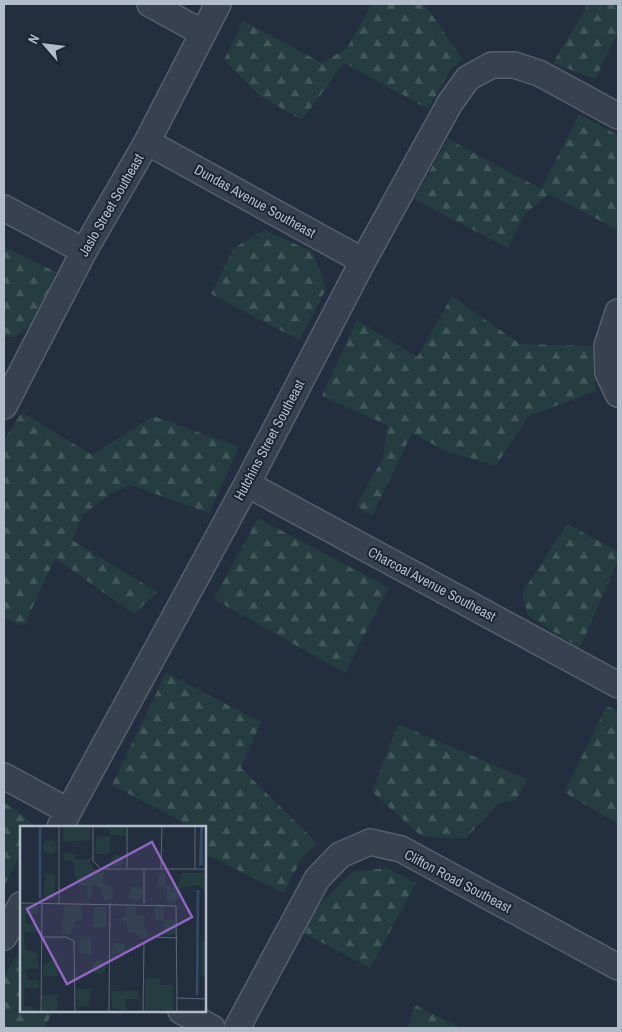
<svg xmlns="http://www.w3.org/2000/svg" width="622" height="1032" font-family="'Archivo Narrow',sans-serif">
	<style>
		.forest { fill: url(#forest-firs) }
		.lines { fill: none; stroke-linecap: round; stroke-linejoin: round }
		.minor-casing { stroke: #555f6d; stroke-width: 28 }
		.minor { stroke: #37414f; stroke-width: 25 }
		.labels { text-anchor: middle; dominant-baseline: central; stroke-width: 4; stroke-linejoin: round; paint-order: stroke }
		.street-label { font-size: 14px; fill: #b3bcca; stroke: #1c2634 }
		.inset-river { fill: none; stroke: #364a67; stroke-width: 2.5 }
		.inset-road { fill: none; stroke: #5d6777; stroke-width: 1 }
		.view { fill: #9166c3; fill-opacity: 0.15; stroke: #9166c3; stroke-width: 2.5 }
		.inset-edge { fill: none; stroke: #b3bcca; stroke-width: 2.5 }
	</style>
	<defs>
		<pattern id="forest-firs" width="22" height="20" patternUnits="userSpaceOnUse" patternTransform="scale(1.25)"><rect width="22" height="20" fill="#253d40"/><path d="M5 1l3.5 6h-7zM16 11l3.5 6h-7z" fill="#42575a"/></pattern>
	</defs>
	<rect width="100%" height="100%" fill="#232f3f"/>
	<path class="forest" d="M372,4H424L463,59L451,69L428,109L344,63L302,120L260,96L224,60L243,21L322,63L347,48Z
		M588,4H618V33L595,79L553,63Z
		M579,114L618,135V230L549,194L525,214L508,248L414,199L448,139L541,189Z
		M264,230L313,252L326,289L299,340L211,294L234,248Z
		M4,247L56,272L34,323L15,337H4Z
		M452,296L520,344L592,346L596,391L529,416L496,465L447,452L412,433L372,516L356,506L383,458L387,425L322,396L357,320L417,357Z
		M22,412L92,455L153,416L239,447L209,513L130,485L110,494L83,515L72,540L157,592L134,614L55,558L24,626L4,618V440Z
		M258,518L389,588L345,673L214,599Z
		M567,524L618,551V560L580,648L528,616L522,593Z
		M166,673L261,722L241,768L317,843L302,858L284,893L205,854V827H192L112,785Z
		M607,706L618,711V824L564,792Z
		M398,724L527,779L516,800L499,803L465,839L421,836L372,792Z
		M4,803L15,809L32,824L31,827H21V853L4,886Z
		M386,868L416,883L370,968L304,933L317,907L352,872Z
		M18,954L21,955V1011H53L44,1028H4V975Z
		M415,1005L461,1028H462H407Z"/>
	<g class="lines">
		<defs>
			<path id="minor" d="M150,4L203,33
				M147,142L363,261
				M4,208L84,251
				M618,312L607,346L608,373L618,394
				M4,406L84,251L147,142L218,4
				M247,484L618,685
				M4,776L68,811
				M60,827L247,484L363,261L450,103L468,78L492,65H514L539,73L618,116
				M4,937L21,905
				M181,1011L212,1028
				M237,1028L317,879L340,855L370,842L401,849L618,967"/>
		</defs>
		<use href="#minor" class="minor-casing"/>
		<use href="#minor" class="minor"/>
	</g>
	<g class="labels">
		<g class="street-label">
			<text transform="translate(255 201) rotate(29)">Dundas Avenue Southeast</text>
			<text transform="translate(111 205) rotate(-60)">Jaslo Street Southeast</text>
			<text transform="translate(269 440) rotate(-62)">Hutchins Street Southeast</text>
			<text transform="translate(432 584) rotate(28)">Charcoal Avenue Southeast</text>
			<text transform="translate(458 881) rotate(28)">Clifton Road Southeast</text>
		</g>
	</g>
	<g transform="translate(20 826)">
		<rect width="186" height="186" fill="#232f3f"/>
		<path d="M43,0H70L71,14L43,16ZM76,0L105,1V9H90L91,5ZM90,10V27L75,28L76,11ZM23 21a7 7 0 1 1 14 0a7 7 0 1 1-14 0ZM43,27L54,28L57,34L71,33L70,38L75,44L84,45L83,57L92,61L93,74H84L82,63L75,59L72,60L71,73L67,72L68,59H58L52,35L44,34ZM91 35a6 6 0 1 1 12 0a6 6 0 1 1-12 0ZM139,47H145V59L157,61L162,47H186V65L179,59L162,61L155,76L147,75V62L137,60ZM25,48H35V73L24,74ZM109 67a7 7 0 1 1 14 0a7 7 0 1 1-14 0ZM6,78L18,80V87L5,88L6,98L19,99V106H5L4,119L8,125L17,127L19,142L4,144L9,154H18L19,162H5L4,180L13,181L14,186H1L2,81ZM62,79V94L55,95L51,109L42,108L44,80ZM135,79H144V94H156V108L144,109V95L135,94ZM116,80V89L125,90L124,101L128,110L123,113L116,107L108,106L106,94H94L106,90L105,81ZM74,81H86V101H73ZM70,111L72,130L61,126L58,121L60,112ZM186,115V150H181V116ZM94,117L105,118V127L91,128ZM37,131L38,150H23L24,139ZM72 141a7 7 0 1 1 14 0a7 7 0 1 1-14 0ZM125,152H139L140,159H153V186L140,183L138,186H125ZM56,163H72L68,181L57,180ZM118,164L119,173H106L105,185L92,182L91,165ZM22,169H38L37,186H22Z" fill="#253d40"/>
		<path d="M0,81H2L3,186H0Z" fill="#253d40"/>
		<path d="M180,0H183V39L179,40Z" fill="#364a67"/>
		<path class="inset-river" d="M20,72V0M177,169L178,64"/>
		<path class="inset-road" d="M73,0V35L81,43H187M107,42V0M141,43L142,0M175,43V0M0,77L156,80L157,186M39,77V0M124,77V43M21,111H46L54,115L55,186M157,172L187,173M21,186L22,77M89,186L90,77M123,186L124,117L134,111L158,112"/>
		<path class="view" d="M132,16L172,91L47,158L7,83Z"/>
		<rect width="186" height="186" class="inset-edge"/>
	</g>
	<rect width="622" height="1032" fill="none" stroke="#b3bcca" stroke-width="10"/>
	<g transform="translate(45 45) rotate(298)" stroke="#1c2634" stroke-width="4" paint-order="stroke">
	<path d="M0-4L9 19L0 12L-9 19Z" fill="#b3bcca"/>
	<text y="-8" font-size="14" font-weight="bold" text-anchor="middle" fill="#b3bcca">N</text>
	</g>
</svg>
